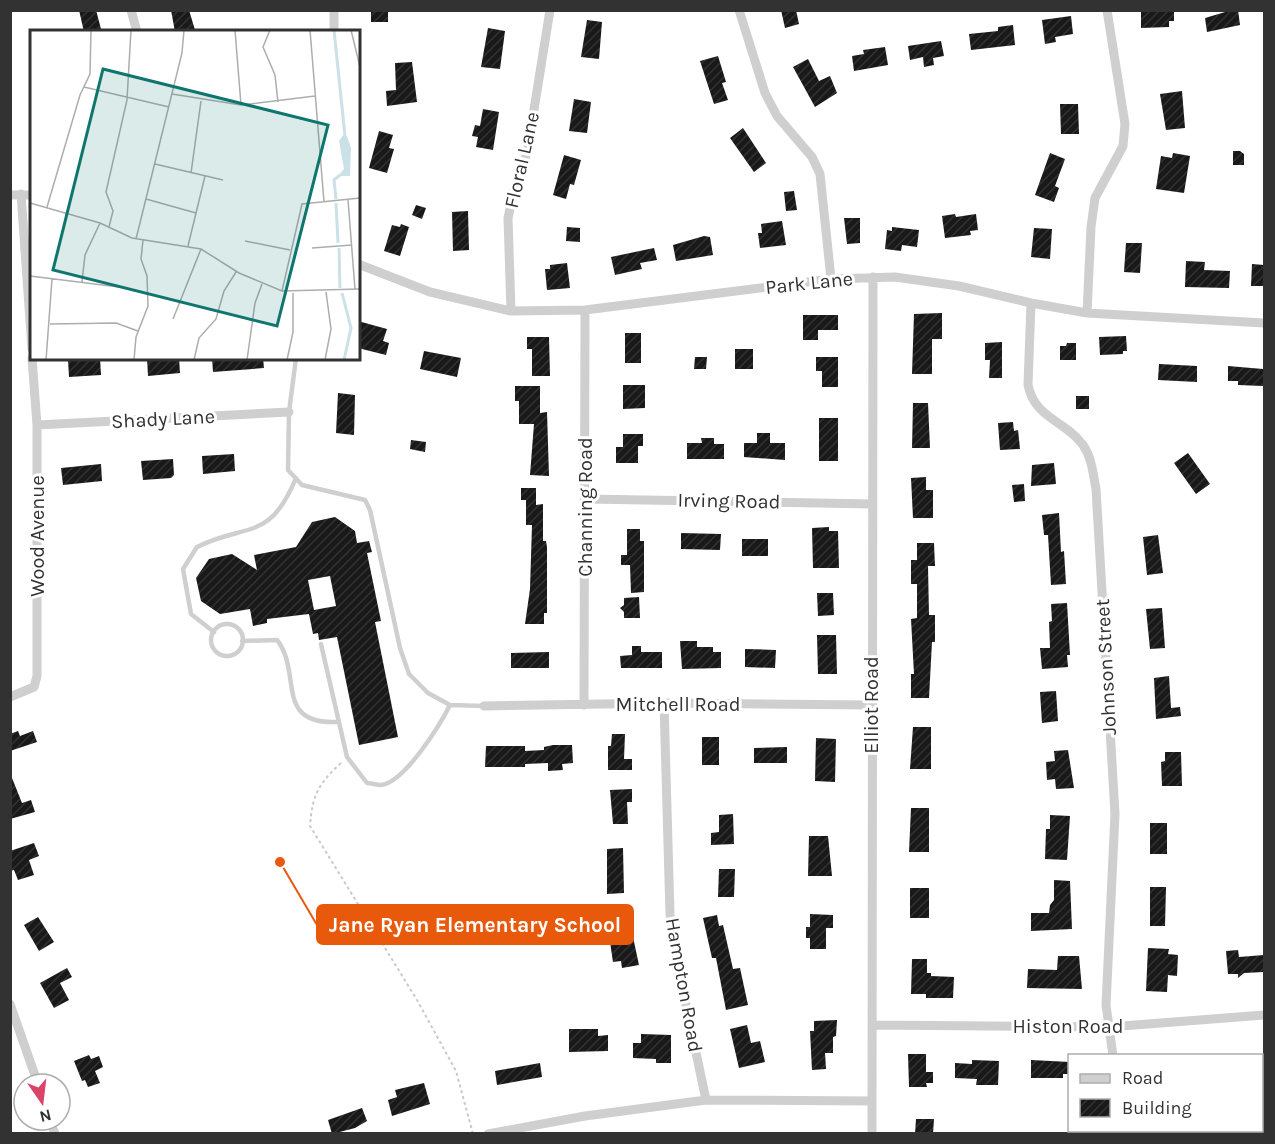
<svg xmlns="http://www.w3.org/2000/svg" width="1275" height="1144" font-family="Karla,sans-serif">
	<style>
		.building { fill: url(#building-hatch); fill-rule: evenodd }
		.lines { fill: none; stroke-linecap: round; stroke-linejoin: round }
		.path { stroke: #c9c9c9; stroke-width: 2; stroke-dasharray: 3 3; stroke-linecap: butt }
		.lane { stroke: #cfcfcf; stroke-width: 4.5 }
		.street { stroke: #cfcfcf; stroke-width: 9 }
		.labels { text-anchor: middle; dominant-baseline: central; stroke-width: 6; stroke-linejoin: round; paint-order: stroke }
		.street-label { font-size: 20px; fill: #323232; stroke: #fff }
		.inset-river { fill: none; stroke: #cae1e7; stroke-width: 3 }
		.inset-road { fill: none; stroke: #adadad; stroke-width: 1.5 }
		.view { fill: #0f766e; fill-opacity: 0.15; stroke: #0f766e; stroke-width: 3 }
		.inset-edge { fill: none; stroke: #323232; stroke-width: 3 }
		.leader { fill: none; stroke: #e8590c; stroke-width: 2 }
		.callout-dot { fill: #e8590c; stroke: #fff; stroke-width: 2 }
		.callout { fill: #e8590c; stroke: #e8590c; stroke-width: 2 }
		.callout-label { font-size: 21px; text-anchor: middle; font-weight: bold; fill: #fff }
	</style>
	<defs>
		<pattern id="building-hatch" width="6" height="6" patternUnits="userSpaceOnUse" patternTransform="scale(1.5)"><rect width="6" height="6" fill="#191919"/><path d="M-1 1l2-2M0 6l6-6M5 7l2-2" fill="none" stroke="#323232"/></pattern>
	</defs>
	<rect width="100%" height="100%" fill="#fff"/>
	<path class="building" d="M79,10H96L101,29L84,32Z
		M171,10H189L195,30L175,32Z
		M371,10H388V22H371Z
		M781,10H796L799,24L785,28Z
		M1141,10H1174V21H1169V27L1141,28Z
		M1232,10H1238L1240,25L1207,32L1205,18Z
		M1071,16L1073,34L1055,37L1056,42L1045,44L1042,20Z
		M587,20L602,22L599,59L581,57Z
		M1013,25L1015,45L971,50L969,34L998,31V27Z
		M488,28L505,31L500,69L481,67Z
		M941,41L944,56L933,58L934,65L924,67L923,57L910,60L908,46Z
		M885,47L888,65L854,71L852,56L864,54L863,50Z
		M718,56L726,82L722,83L728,100L714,104L700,61Z
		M808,59L819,81L830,76L837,93L815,107L793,67Z
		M412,62L417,102L387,106L386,91L396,90L395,63Z
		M1182,91L1185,128L1166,130L1160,94Z
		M574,99L591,102L587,133L569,131Z
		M1060,104H1078L1079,134H1061Z
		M483,109L499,112L493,150L476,147L478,137L472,136L475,125L480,126Z
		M743,128L766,163L754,172L730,138Z
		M379,131L393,135L389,148L394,149L387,173L369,168Z
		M1233,151H1240L1244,154V165H1233Z
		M1050,153L1065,159L1055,186L1059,188L1054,202L1035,195Z
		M1173,153L1190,156L1184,193L1156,189L1161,156L1172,158Z
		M564,155L581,160L574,185L570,184L566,199L553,195Z
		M794,191L797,210L786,211L784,192Z
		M416,205L426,208L422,219L412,215Z
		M468,211L469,250L453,251L452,212Z
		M955,214L956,217L976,214L978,230L970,231L971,235L945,238L942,216Z
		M844,218H860V243L847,244Z
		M782,221L786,245L760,248L758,233H762L761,224Z
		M401,224L409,227L400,256L384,251L392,225L400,227Z
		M567,227L580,228V242L566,241Z
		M892,227L919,230L917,247L902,245L901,251L885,249L887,230L892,231Z
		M1034,228L1052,229L1050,259L1031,257Z
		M704,236L710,237L713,255L676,261L673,245Z
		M1126,243H1142L1140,273L1124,272Z
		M654,248L657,260L640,263L642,269L615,275L611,257Z
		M1186,261L1205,262L1204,270L1230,271L1229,288L1185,287Z
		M567,263L570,288L547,290L545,269H550V265Z
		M1252,264L1264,265V286H1251Z
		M942,313V339H932V374H912L914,314Z
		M803,315H838V330H818V340H803Z
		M358,321L387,329L383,341L389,343L386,355L358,348Z
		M625,333H641V363H625Z
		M1126,336L1127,351H1123V354L1100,355L1099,337Z
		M527,337H549L550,376H532V349H527Z
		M1002,342V378H989L990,360H985V343Z
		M1067,343H1076V360H1060V346H1066Z
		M735,349H753V369H735Z
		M424,351L461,358L457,377L420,369Z
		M695,357H707L706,369H694Z
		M816,357H838V387H822V371H816Z
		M100,358L101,375L69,377L68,360Z
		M147,358H179L180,373L148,376Z
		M212,358H263L264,368L213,372Z
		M1159,364L1197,366V382L1158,380Z
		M1228,366L1263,369V386L1238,385V381H1228Z
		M623,385H645V408L623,409Z
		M515,386H540V413L547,412L549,476L530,475L534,424H519V401H515Z
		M338,393L355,395L354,435L336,433Z
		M1076,396H1089V409H1076Z
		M913,403H928L930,448H912Z
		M819,418H838V461H819Z
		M1013,422L1014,431L1018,430L1020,449L1000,450L998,423Z
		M757,433H770V443H785V460L744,457V443H757Z
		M623,434H643V446H638V463H616V447H623Z
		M701,438H714V444H724V459H687V443H702Z
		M411,440L426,442L425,452L410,449Z
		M1188,453L1210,484L1196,494L1174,463Z
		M234,454L235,471L203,474L202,456Z
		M173,459L174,475L171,478L143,480L141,461Z
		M1054,463L1056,484L1031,486L1032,465Z
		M101,464L102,481L63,485L61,468Z
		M926,477V490H933V518H913L911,478Z
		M1024,484L1025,501L1014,502L1012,485Z
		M521,488H536V505L543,504V541H546L547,547V613H544V624H525L530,589L532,525H526V500H521Z
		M1059,513L1061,552L1064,551L1066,584L1051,585L1048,535H1044L1042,515Z
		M335,517L355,531L357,543L369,541L372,552L367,553L381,621L375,622L398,737L359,745L337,637L319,640L318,633L313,634L309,614L267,619V623L253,626L250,609L220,614L201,601L196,578L209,559L232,554L257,570L254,555L296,547L312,522ZM330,576L336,606L314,610L308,580Z
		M829,527V531H838L839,568H813L812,528Z
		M627,529H640V541H644V592L631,593L630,565H621V555H627Z
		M681,533L721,534L720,550L681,549Z
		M1158,535L1163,573L1147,575L1143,537Z
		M742,539H768V556H742Z
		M917,543H934L935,566H928L929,615H935V642H932L929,698H911V674H914L911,619L917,618V584H911V560H917Z
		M817,593H833L834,615L818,616Z
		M639,597L640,618H624V612L620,608L624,605V598Z
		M1067,603L1070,655H1067L1068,667L1042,669L1040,648H1050L1049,622L1052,621L1051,604Z
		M1162,608L1165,648L1150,649L1146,609Z
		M817,635H836L837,674H818Z
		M680,641H697V647H713V652H721V668L682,669Z
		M632,646H641V652H662V668H621L620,656L632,655Z
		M745,649L776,650L775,668L745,667Z
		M549,652V668H511V653Z
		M1169,676L1171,708L1180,707L1181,716L1156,719L1154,678Z
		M1056,691L1058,721L1042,723L1040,692Z
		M913,727H931V769H910Z
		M18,731L20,736L33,731L37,742L10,751V734Z
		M612,734H625L624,759H632V770H608V746H611Z
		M702,737H719V765H702Z
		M816,738L836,739L835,782L815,781Z
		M553,745H572L573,763L562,764L563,770L548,771V763L525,764V767H485L486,746H525V751L544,750V747Z
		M787,747V763H754V748Z
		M1068,750L1074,788L1056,789L1055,779L1047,780L1046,762L1055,761L1054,751Z
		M1165,752H1181L1182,786H1162L1161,762L1165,761Z
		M10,773L22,803L31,800L35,812L10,819Z
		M632,789V802H627L628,824H613L610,790Z
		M911,808H929V852H909Z
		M733,814L734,844L711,845V833L719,832V815Z
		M1050,815L1070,816L1067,860L1045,859L1046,829H1050Z
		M1150,823H1167V854H1150Z
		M809,836H828L832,876H808Z
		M34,843L39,856L29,860L34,875L18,880L14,870L10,871V851Z
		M623,848L624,893L607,894V849Z
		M719,869H735L734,897H718Z
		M1054,880L1070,881L1072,929L1031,931V913H1049L1050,905L1054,900Z
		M1150,887H1166L1165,926H1150Z
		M910,888H929V918H910Z
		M810,914L833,915V928H826V949H810V938H806V927H810Z
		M717,915L719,926L723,925L733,969L740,968L748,1005L726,1010L716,958H712L703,918Z
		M38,917L54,942L39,951L24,925Z
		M633,937L639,965L622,968L621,961L613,962L610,942Z
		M1148,948L1169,949L1168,954L1178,955L1177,976L1168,975L1167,992L1146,991Z
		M1238,950L1239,957L1264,955V972L1244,973L1238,978V974H1228L1226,951Z
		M1058,956H1079L1082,989L1027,988L1028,969L1057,970Z
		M912,959H927V973H931V976L954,977L953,998H926V994H911Z
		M67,968L72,977L60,983L69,1000L54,1008L40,983Z
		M837,1020L836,1036L833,1037V1053H825L826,1069L812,1070L810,1031H814V1021Z
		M747,1025L751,1043L760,1041L765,1062L739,1068L730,1029Z
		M569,1029H598V1036L608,1035V1051L569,1052Z
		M641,1034L671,1035V1063H656V1059L633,1058V1043H641Z
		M908,1054H926V1072H933V1083H926L927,1087H909Z
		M89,1055L91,1059L99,1056L103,1067L95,1071L100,1083L88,1087L85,1080L82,1081L74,1061Z
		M972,1060L999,1061L998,1085H976L977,1079L955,1078V1063L972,1064Z
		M1031,1060L1070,1062V1074H1063V1078H1031Z
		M540,1063L542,1077L497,1085L495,1071Z
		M424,1083L430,1104L392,1116L388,1100L397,1097L395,1090Z
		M362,1108L367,1121L355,1128L332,1134L328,1120Z
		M916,1119H934L933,1134H915Z"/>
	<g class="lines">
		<path class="path" d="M341,763C319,783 312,795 310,826L417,1000L456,1071L473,1134"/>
		<path class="lane" d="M296,358L289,412L288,470L302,485L365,500L370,510L400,648L409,674L428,693L450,705L484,706
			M211 640a16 16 0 1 1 32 0a16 16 0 1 1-32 0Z
			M214,632L191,614L183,569L197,547C247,522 269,543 296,478
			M242,641L277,640C303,673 273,725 338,722
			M321,644L347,757L367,783C371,783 377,785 381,785C404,783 440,725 450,705"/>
		<path class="street" d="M131,10L137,32
			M334,10V32
			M739,10L765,93L777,116L812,157L820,174L831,279
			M21,194L32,349
			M10,195H32
			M358,264L430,292L511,311L585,310L831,279L895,277L959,286L1031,303L1087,313L1264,323
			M1031,303L1028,385C1035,419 1065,420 1083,445C1092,458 1093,474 1096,489L1115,814L1106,1005L1113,1056
			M511,311L508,218L514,190L527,153L550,10
			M1087,313L1091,227L1095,198L1123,146L1125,124L1107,10
			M37,425L289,412
			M586,499L873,504
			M10,697L34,687L37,676V425L32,358
			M664,703L670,914L675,953L706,1100
			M584,705L585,310
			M484,706L664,703L871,705
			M10,1004L38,1084
			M872,1025L1109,1027L1264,1015
			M50,1120L55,1134
			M1127,1130L1128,1134
			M488,1134L585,1116L706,1100L872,1101
			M872,1134L873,277"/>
	</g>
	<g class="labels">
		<g class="street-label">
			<text transform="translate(522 160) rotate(-77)">Floral Lane</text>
			<text transform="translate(809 283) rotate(-6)">Park Lane</text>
			<text transform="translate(163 419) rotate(-3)">Shady Lane</text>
			<text transform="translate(729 501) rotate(1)">Irving Road</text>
			<text transform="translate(585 507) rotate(-90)">Channing Road</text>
			<text transform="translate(37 536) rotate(-90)">Wood Avenue</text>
			<text transform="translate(1106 667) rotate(-93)">Johnson Street</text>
			<text x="678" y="704">Mitchell Road</text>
			<text transform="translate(871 705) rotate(-90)">Elliot Road</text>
			<text transform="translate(684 985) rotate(80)">Hampton Road</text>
			<text x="1068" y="1026">Histon Road</text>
		</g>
	</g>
	<g transform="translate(30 30)">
		<rect width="330" height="330" fill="#fff"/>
		<path d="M313,105L317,106L321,118L320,146H308L314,139L309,111Z" fill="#cae1e7"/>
		<path class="inset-river" d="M304,0L315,106M306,169L304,150L310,145M306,173L308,213M309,218L310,258M312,263L321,298L314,330"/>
		<path class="inset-road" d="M205,0L211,75M240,0L233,17L245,45L248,72M280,0L294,172M321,0L330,37M54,57L139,77M142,64L211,75L285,66M125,134L193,150M161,143L171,71M116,169L166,183M318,170L325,259M0,173L70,193L102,208L171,219L209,243L252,261L330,259M17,177L50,65L60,44L61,0M79,197L83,181L76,162L97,70L101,0M106,209L152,23L154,0M215,211L260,220M158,216L175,146M282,218L322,215M0,246L97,258M52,252L55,225L70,193M252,261L272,174L330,168M143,289L171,219M20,294L86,293L108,301M16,330L22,249M104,330L106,307L118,276L117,246L111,229L113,210M164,330L169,308L186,289L194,261L206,242M217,330L225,273L232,254M257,330L263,302V263M295,330L301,299L296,262"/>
		<path class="view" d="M73,39L298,95L247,296L23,240Z"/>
		<rect width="330" height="330" class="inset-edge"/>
	</g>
	<path class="leader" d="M280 862L317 925"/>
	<circle class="callout-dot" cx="280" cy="862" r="6"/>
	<rect class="callout" x="317" y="905" width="316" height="39" rx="6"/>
	<g class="callout-label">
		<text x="475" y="932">Jane Ryan Elementary School</text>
	</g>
	<rect width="1275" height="1144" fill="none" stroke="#323232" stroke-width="24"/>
	<rect x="1068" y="1054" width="195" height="78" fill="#ffffff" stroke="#adadad" stroke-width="1.5"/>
	<rect x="1080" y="1074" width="30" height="9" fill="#cfcfcf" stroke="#adadad" stroke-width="1.5"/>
	<text x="1122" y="1084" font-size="18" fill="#323232">Road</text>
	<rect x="1080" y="1099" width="30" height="18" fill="url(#building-hatch)" stroke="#adadad" stroke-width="1.5"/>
	<text x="1122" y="1114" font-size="18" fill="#323232">Building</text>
	<g transform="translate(42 1102) rotate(166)"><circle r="28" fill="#ffffff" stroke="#adadad" stroke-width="1.5"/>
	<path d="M0-4.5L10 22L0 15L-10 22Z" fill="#d94468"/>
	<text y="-9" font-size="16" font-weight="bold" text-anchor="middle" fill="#323232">N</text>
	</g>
</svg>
